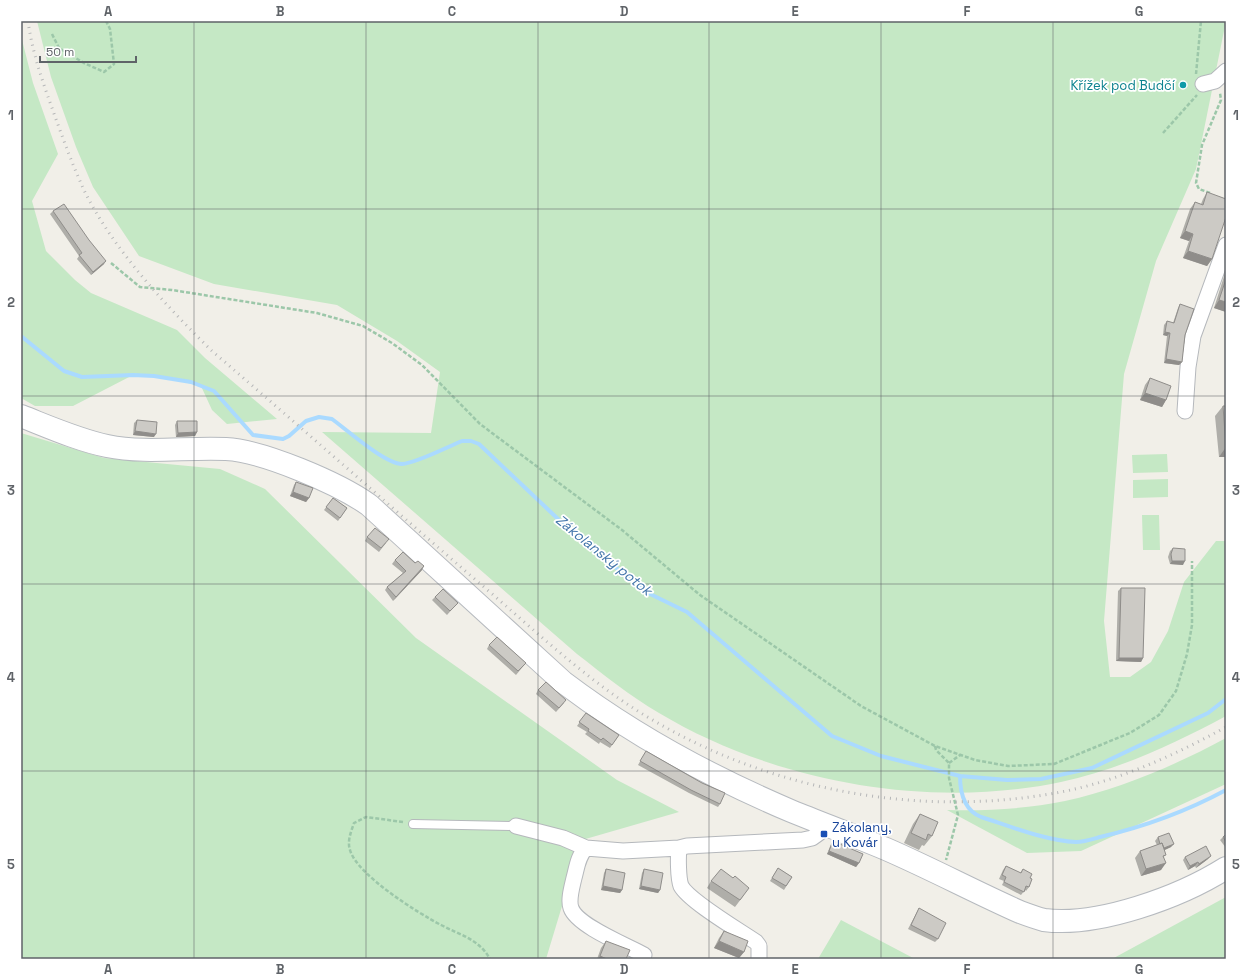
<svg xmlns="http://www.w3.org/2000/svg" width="1247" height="980" font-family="'Space Grotesk',sans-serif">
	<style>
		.green { fill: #c5e8c5 }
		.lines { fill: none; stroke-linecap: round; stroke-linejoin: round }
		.stream { stroke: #aadaff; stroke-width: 4 }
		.service-casing { stroke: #b5b8bc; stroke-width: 10 }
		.minor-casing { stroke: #b5b8bc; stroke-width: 17 }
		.secondary-casing { stroke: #b6babf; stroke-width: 24 }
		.path { stroke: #9cc7a9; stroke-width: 2.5; stroke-dasharray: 4 2; stroke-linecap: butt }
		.service { stroke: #fff; stroke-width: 8 }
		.minor { stroke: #fff; stroke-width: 15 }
		.secondary { stroke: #fff; stroke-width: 22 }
		.rail { stroke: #b6b7b8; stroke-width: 3; stroke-dasharray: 1 5; stroke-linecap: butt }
		.wall { fill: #afaea9 }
		.shaded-wall { fill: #8f8d8a }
		.building { fill: #cccac5; stroke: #8f8d8a }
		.grid { fill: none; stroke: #5f6368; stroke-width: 1; stroke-opacity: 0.55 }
		.culture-dot { fill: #0f9aa8; stroke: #fff; stroke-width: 1.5 }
		.transit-dot { fill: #1a4fb4; stroke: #fff; stroke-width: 1.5 }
		.labels { text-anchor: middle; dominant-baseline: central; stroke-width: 3.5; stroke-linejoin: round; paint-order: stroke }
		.culture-label { font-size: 13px; fill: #0d838f; stroke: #fff; text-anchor: end }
		.transit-label { font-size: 13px; fill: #164399; stroke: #fff; text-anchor: start }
		.water-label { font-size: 14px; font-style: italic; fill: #4174aa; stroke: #fff }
		.neatline { fill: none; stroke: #5f6368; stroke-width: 1.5 }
		.grid-label { font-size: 13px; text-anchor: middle; font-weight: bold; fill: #5f6368 }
	</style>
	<rect width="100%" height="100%" fill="#f1efe8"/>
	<path class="green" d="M37,21H1226L1196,169L1156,261L1124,374L1104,621L1110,677H1130L1151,662L1168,631L1184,582L1216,541H1226V716C1174,744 1118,770 1061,782C929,810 774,782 659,713C630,696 604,675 577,654L322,432L431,433L440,372L397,341L337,305L214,284L139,256L93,187L76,147L51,77Z
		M21,36L33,83L58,154L32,201L46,251L75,280L91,293L177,330L205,358L277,419L227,424L212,410L201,386L167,378L133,375L73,406H35L21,398Z
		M21,433L104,458L220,469L265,489L416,638L617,780L679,812L582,840L546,959H21Z
		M1167,454L1168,472L1133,473L1132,455Z
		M1168,479V497L1133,498V480Z
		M1142,515H1159L1160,550H1143Z
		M1226,738V784L1081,851L1027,853L947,810C986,811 1026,809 1065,801C1120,789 1176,765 1226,738Z
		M1226,897V959H1112Z
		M841,920L915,959H818Z"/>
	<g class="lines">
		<path class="stream" d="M21,336L64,371L82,377L133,375L154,376L191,382L214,391L253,435L283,439L289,436L306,421L319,417L332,419C347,430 385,464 402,464C417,463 447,447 462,441H471L479,444L577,537L648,593L687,612L832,736L881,756L960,776C960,793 964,810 981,817C1009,826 1047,841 1076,842C1084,842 1093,839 1100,837C1143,827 1187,811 1226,790
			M960,776L1007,780L1041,779L1092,768L1208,713L1226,699"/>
		<defs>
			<path id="service" d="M413,824L516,826"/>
			<path id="minor" d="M1203,84L1215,81L1226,71
				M1185,411L1188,367L1193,336L1226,245
				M516,826L563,838L586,848
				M679,848C678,856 678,878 681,886C689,901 740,931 756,942L759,946V959
				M644,955C628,946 577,926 571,908C568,900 572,887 574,878C577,867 578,856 586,848L623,851L679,848L687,846L803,840L812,838L819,833L824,824"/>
			<path id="secondary" d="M21,416C49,427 78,440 107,446C146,454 186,447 226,449C263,451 338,483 369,505L563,682C633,735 711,777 791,811C823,824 855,836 886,849C932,869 975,892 1020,912C1028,915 1036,918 1044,920C1098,927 1180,897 1226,868"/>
		</defs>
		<use href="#service" class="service-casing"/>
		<use href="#minor" class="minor-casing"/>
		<use href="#secondary" class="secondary-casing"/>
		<path class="path" d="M52,34L59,48L84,63L104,72L114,64L110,29L106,21
			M1196,74L1201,21
			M1163,133L1197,95
			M1210,193L1199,189L1196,183L1202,145L1221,100L1220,93
			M111,263L140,287L172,290L317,313L363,326L392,343L422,365L480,424L622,530L700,595L861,706L935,746L975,760L1008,766L1054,764L1130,733L1159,715L1176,691L1187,654L1192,625V561
			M935,746L936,750L949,763V778L958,815L946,860
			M949,763L960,755
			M403,822L366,817L354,823C351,832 347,841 350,850C357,875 418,913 441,925C460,935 479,939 490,959"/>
		<use href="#service" class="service"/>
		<use href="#minor" class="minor"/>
		<use href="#secondary" class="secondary"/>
		<path class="rail" d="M28,21C32,51 42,80 52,108C62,136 72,164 84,190C112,248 166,306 212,351C303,429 393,509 484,587C539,634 593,686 656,722C777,792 924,818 1061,792C1118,781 1175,755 1226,727"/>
	</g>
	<path class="wall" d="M1207,192L1212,259L1207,266L1183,258L1189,241L1180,238L1190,209L1195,202L1201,204L1203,199Z
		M53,211L104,264L91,275L77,259L79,256L50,214Z
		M1226,270V312L1214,308Z
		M1180,304L1185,335L1182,362L1179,365L1164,363L1167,336L1163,335L1164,325L1167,321L1173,323L1178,308Z
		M1150,378L1166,400L1162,407L1140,400L1145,385Z
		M1223,406H1226V457H1219L1215,416Z
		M137,420L154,437L133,435L134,423Z
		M177,421L197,432L195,436L176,437L175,425Z
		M296,482L309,498L306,502L290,496L294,485Z
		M333,498L347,508L338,521L324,510Z
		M367,537L386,543L379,552L365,541Z
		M1173,548L1183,565L1170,564L1168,557L1170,551Z
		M395,560L422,570L393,601L385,590L387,587L403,573L392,564Z
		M1121,588L1143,658L1141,662L1116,661L1118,591Z
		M435,597L455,606L447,615L432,600Z
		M489,645L526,663L516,675L487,649Z
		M538,690L564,703L556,712L536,694Z
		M586,713L619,735L610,748L600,742L599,744L585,734L587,732L577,726Z
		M646,751L702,783L720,804L718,807L689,793L638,765Z
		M920,814L932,836L924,846L922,845L919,850L904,843L913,824Z
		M1226,834V848L1220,840Z
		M1158,837L1171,847L1165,850L1164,858L1161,870L1141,876L1135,858L1140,851L1157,845L1155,841Z
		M833,841L859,863L856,867L827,854L831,844Z
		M1185,857L1208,859L1196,868L1195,866L1188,870L1183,860Z
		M1006,866L1020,873L1023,869L1030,878L1029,887L1026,891L1025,890L1021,895L1002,885L1004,881L999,879L1003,870Z
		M778,868L792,877L784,890L770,881Z
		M606,869L622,890L620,893L601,890L604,873Z
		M644,869L660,890L658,893L639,889L642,873Z
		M711,881L744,895L735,907L707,888Z
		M919,908L938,939L935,942L908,929Z
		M724,931L744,952L739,958L714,948L719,938Z
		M606,941L626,959H597L601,948Z"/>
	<path class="shaded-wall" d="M1185,231L1193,234L1189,241L1180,238Z
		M1188,251L1212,259L1207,266L1183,258Z
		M106,261L104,264L91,275L93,272Z
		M1219,300L1226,302V312L1214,308Z
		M1165,332L1170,333L1167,336L1163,335Z
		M1166,359L1182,362L1179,365L1164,363Z
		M1145,393L1166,400L1162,407L1140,400Z
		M135,431L156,434L154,437L133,435Z
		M197,432L195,436L176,437L178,433Z
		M1226,447V457H1219Z
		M293,492L309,498L306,502L290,496Z
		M1172,561H1185L1183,565L1170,564Z
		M424,566L422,570L393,601L396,597Z
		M1119,658H1143L1141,662L1116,661Z
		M1174,844L1171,847L1160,852L1162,849Z
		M829,851L859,863L856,867L827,854Z
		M1211,856L1208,859L1196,868L1199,864Z
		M1198,862L1195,866L1188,870L1190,866Z
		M1166,863L1161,870L1141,876L1146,869Z
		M603,886L622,890L620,893L601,890Z
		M641,886L660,890L658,893L639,889Z
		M719,941L744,952L739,958L714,948Z
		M600,956L607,959H598Z"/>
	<path class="building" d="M1207,192L1226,199V217L1212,259L1188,251L1193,234L1185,231L1195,202L1203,205Z
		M64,204L89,240L106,261L93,272L79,255L82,253L53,211Z
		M1226,279V302L1219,300Z
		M1180,304L1194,309L1185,335L1182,362L1166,359L1170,333L1165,332L1167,321L1174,323Z
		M1150,378L1171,386L1166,400L1145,393Z
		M1223,406H1226V447Z
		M137,420L157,422L156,434L135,431Z
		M177,421H197V432L178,433Z
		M296,482L313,488L309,498L293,492Z
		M333,498L347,508L340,518L326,507Z
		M375,528L389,539L381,548L367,537Z
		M1173,548L1185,549V561H1172L1171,554Z
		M403,552L415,563L418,561L424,566L396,597L387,587L406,571L395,560Z
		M1121,588H1145L1143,658H1119Z
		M443,589L458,603L450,611L435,597Z
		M497,637L526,663L518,671L489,645Z
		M546,682L566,700L559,708L538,690Z
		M586,713L619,735L612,745L603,738L601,740L588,731L589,729L579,722Z
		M646,751L702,783L725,793L720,804L691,790L640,761Z
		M920,814L938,822L932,836L928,834L926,840L911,833Z
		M1169,833L1174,844L1164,848L1162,843L1160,844L1158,837Z
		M1226,834V842L1223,837Z
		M833,841L863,854L859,863L829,851Z
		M1162,843L1166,855L1163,856L1166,863L1146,869L1140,851Z
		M1206,846L1211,856L1199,864L1198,862L1190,866L1185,857Z
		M1006,866L1021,873L1023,869L1032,874L1030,878L1032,879L1029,887L1026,886L1024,892L1004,882L1006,877L1002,875Z
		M778,868L792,877L786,886L772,878Z
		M606,869L625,873L622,890L603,886Z
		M644,869L663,873L660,890L641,886Z
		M721,869L733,878L735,876L749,888L740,900L711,881Z
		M919,908L946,923L938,939L911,925Z
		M724,931L748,941L744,952L719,941Z
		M606,941L630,950L626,959H607L600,956Z"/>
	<path class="grid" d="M194,21V959M366,21V959M538,21V959M709,21V959M881,21V959M1053,21V959M21,209H1226M21,396H1226M21,584H1226M21,771H1226"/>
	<circle class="culture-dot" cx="1183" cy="85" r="4"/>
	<rect class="transit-dot" x="820" y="830" width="8" height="8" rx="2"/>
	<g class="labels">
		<g class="culture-label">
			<text x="1175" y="85">Křížek pod Budčí</text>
		</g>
		<g class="transit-label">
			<text x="832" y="827">Zákolany,<tspan x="832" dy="15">u Kovár</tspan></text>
		</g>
		<g class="water-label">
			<text transform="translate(604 555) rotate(39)">Zákolanský potok</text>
		</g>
	</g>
	<rect width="1247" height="980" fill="none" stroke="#ffffff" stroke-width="44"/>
	<path d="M40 56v6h96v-6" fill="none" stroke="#5f6368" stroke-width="2"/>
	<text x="46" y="56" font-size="12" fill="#5f6368" stroke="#ffffff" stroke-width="3" paint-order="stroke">50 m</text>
	<rect x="22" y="22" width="1203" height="936" class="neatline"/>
	<g class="grid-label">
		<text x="108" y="16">A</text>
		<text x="280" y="16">B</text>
		<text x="452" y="16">C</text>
		<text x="624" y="16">D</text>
		<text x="795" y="16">E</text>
		<text x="967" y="16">F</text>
		<text x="1139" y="16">G</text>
		<text x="11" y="120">1</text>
		<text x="1236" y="120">1</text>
		<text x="11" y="307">2</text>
		<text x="1236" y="307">2</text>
		<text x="11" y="495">3</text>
		<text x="1236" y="495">3</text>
		<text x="11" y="682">4</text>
		<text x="1236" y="682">4</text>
		<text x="11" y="869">5</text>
		<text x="1236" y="869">5</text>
		<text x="108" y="974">A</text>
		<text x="280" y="974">B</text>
		<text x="452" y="974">C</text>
		<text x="624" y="974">D</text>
		<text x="795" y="974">E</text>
		<text x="967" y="974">F</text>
		<text x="1139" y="974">G</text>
	</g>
</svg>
